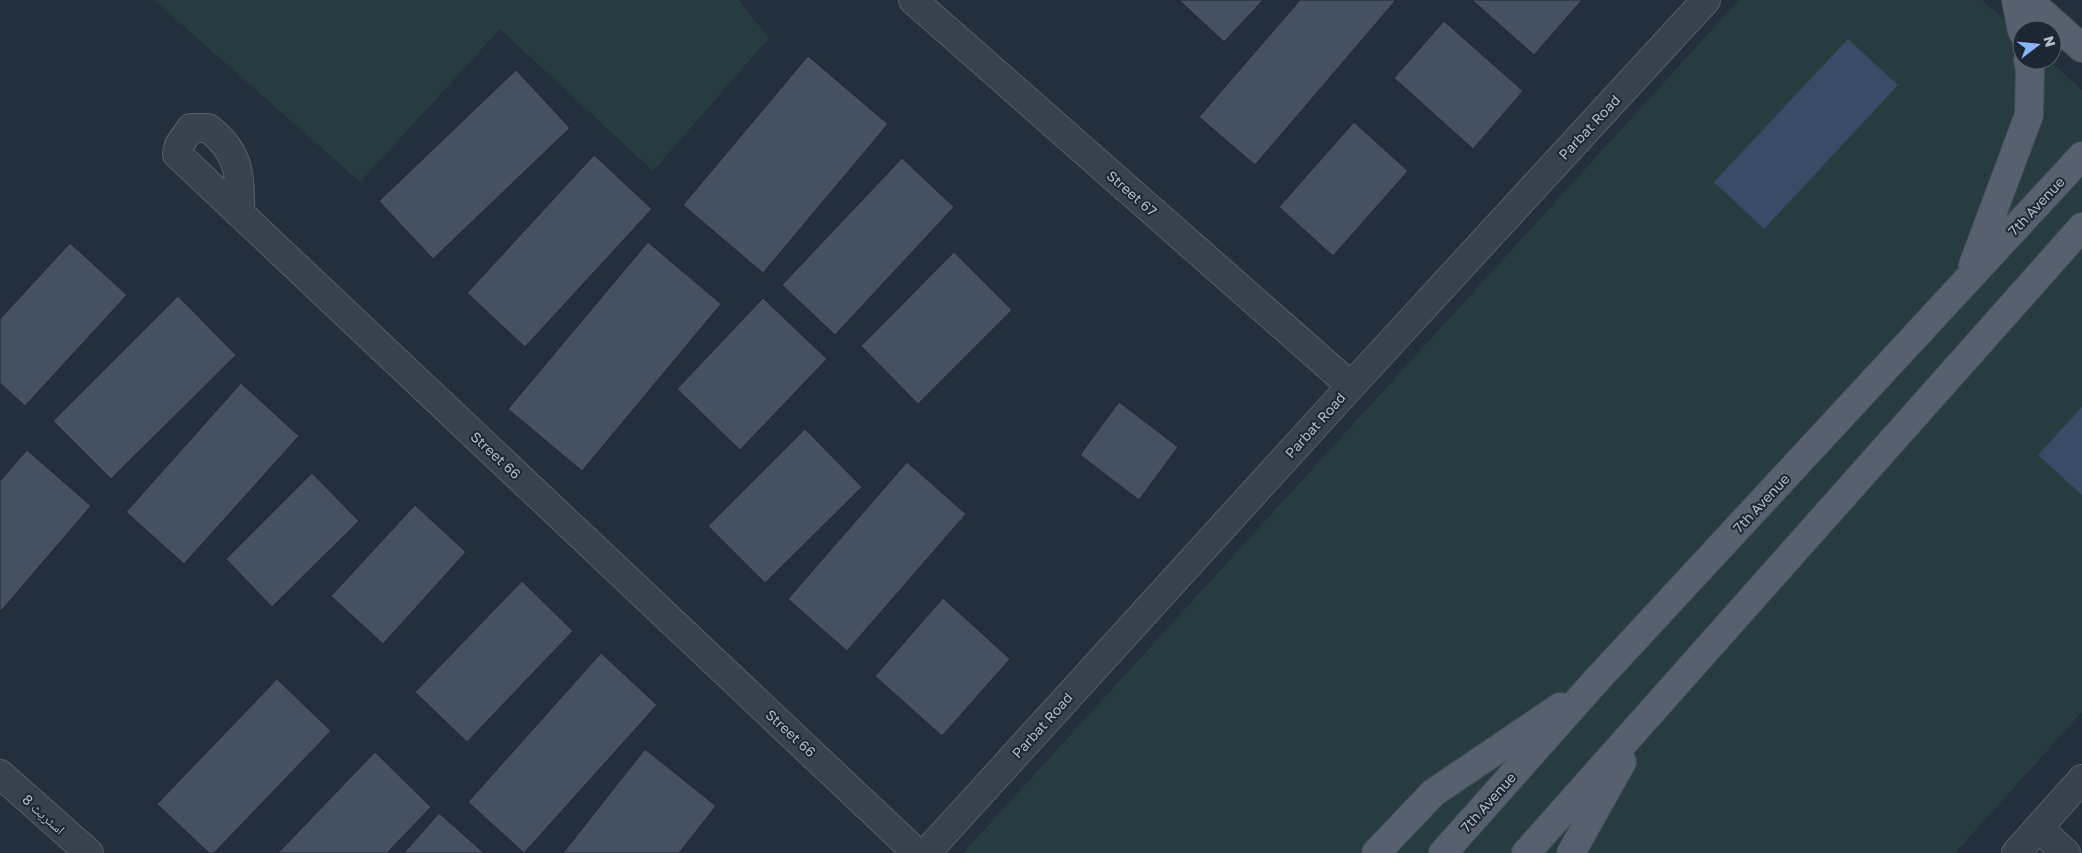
<svg xmlns="http://www.w3.org/2000/svg" width="2082" height="853" font-family="'Golos Text','Noto Naskh Arabic',sans-serif">
	<style>
		.green { fill: #263c3f }
		.water { fill: #394c67 }
		.building { fill: #455162; stroke: #1f2835 }
		.lines { fill: none; stroke-linecap: round; stroke-linejoin: round }
		.minor-casing { stroke: #565f6c; stroke-width: 30 }
		.major-casing { stroke: #414a57; stroke-width: 30 }
		.minor { stroke: #38414e; stroke-width: 28 }
		.major { stroke: #56606e; stroke-width: 28 }
		.labels { text-anchor: middle; dominant-baseline: central; stroke-width: 4; stroke-linejoin: round; paint-order: stroke }
		.street-label { font-size: 14px; fill: #b4bcc9; stroke: #1d2633 }
	</style>
	<rect width="100%" height="100%" fill="#242f3e"/>
	<path class="green" d="M154,0H739L769,38L653,171L500,29L360,182Z
		M1739,0H1982L2022,36V60H2049L2082,90V712L1955,853H963Z"/>
	<path class="water" d="M1848,39L1898,85L1764,229L1714,182Z
		M2082,407V495L2038,455Z"/>
	<path class="building" d="M1179,0H1263L1224,42Z
		M1300,0H1396L1255,165L1199,117Z
		M1472,0H1582L1534,55Z
		M1444,21L1523,91L1473,149L1394,78Z
		M808,56L888,124L763,273L683,205Z
		M516,70L570,128L433,259L379,201Z
		M1354,122L1408,171L1333,256L1279,207Z
		M594,155L652,209L525,347L467,293Z
		M902,158L954,207L835,335L782,285Z
		M648,242L721,304L582,471L508,409Z
		M70,243L127,295L25,406L0,383V319Z
		M954,252L1012,310L918,404L861,346Z
		M178,296L236,355L111,479L53,421Z
		M763,298L827,359L740,450L677,389Z
		M241,383L299,436L184,564L126,512Z
		M1119,402L1178,447L1139,500L1080,455Z
		M805,429L862,487L765,583L708,526Z
		M27,450L91,506L0,612V481Z
		M907,462L966,514L847,651L788,599Z
		M312,473L359,521L272,607L226,559Z
		M415,505L466,552L383,644L331,596Z
		M522,581L573,631L467,742L415,692Z
		M943,598L1010,659L942,736L875,676Z
		M601,653L657,705L524,853L468,802Z
		M277,679L331,731L214,853H209L157,804Z
		M645,749L716,806L679,853H563Z
		M375,752L431,807L387,853H278Z
		M439,813L484,853H404Z"/>
	<g class="lines">
		<defs>
			<path id="minor" d="M913,0L1351,386
				M240,209C241,173 238,151 208,128H191L179,145L177,154L917,853
				M0,774L89,853
				M2038,828L2066,853
				M926,853L1351,386L1706,0
				M2016,853L2082,779"/>
			<path id="major" d="M2016,0L2022,31
				M2028,0L2082,48
				M1973,265L2029,115L2030,70L2028,60
				M1376,853L1433,793L1560,707
				M1443,853L1594,683L2082,156
				M1526,853L2082,227
				M1571,853L1622,762"/>
		</defs>
		<use href="#minor" class="minor-casing"/>
		<use href="#major" class="major-casing"/>
		<use href="#minor" class="minor"/>
		<use href="#major" class="major"/>
	</g>
	<g class="labels">
		<g class="street-label">
			<text transform="translate(1589 127) rotate(-47)">Parbat Road</text>
			<text transform="translate(1132 193) rotate(41)">Street 67</text>
			<text transform="translate(2036 206) rotate(-47)">7th Avenue</text>
			<text transform="translate(1315 425) rotate(-48)">Parbat Road</text>
			<text transform="translate(496 455) rotate(43)">Street 66</text>
			<text transform="translate(1761 503) rotate(-47)">7th Avenue</text>
			<text transform="translate(1042 725) rotate(-48)">Parbat Road</text>
			<text transform="translate(791 733) rotate(43)">Street 66</text>
			<text transform="translate(1488 802) rotate(-48)">7th Avenue</text>
			<text transform="translate(44 814) rotate(42)">اسٹریٹ 8</text>
		</g>
	</g>
	<g transform="translate(2037 45) rotate(74)"><circle r="24" fill="#1d2633" stroke="#59626f"/>
	<path d="M0-4L9 19L0 12L-9 19Z" fill="#8ab4f8"/>
	<text y="-8" font-size="14" font-weight="bold" text-anchor="middle" fill="#b4bcc9">N</text>
	</g>
</svg>
